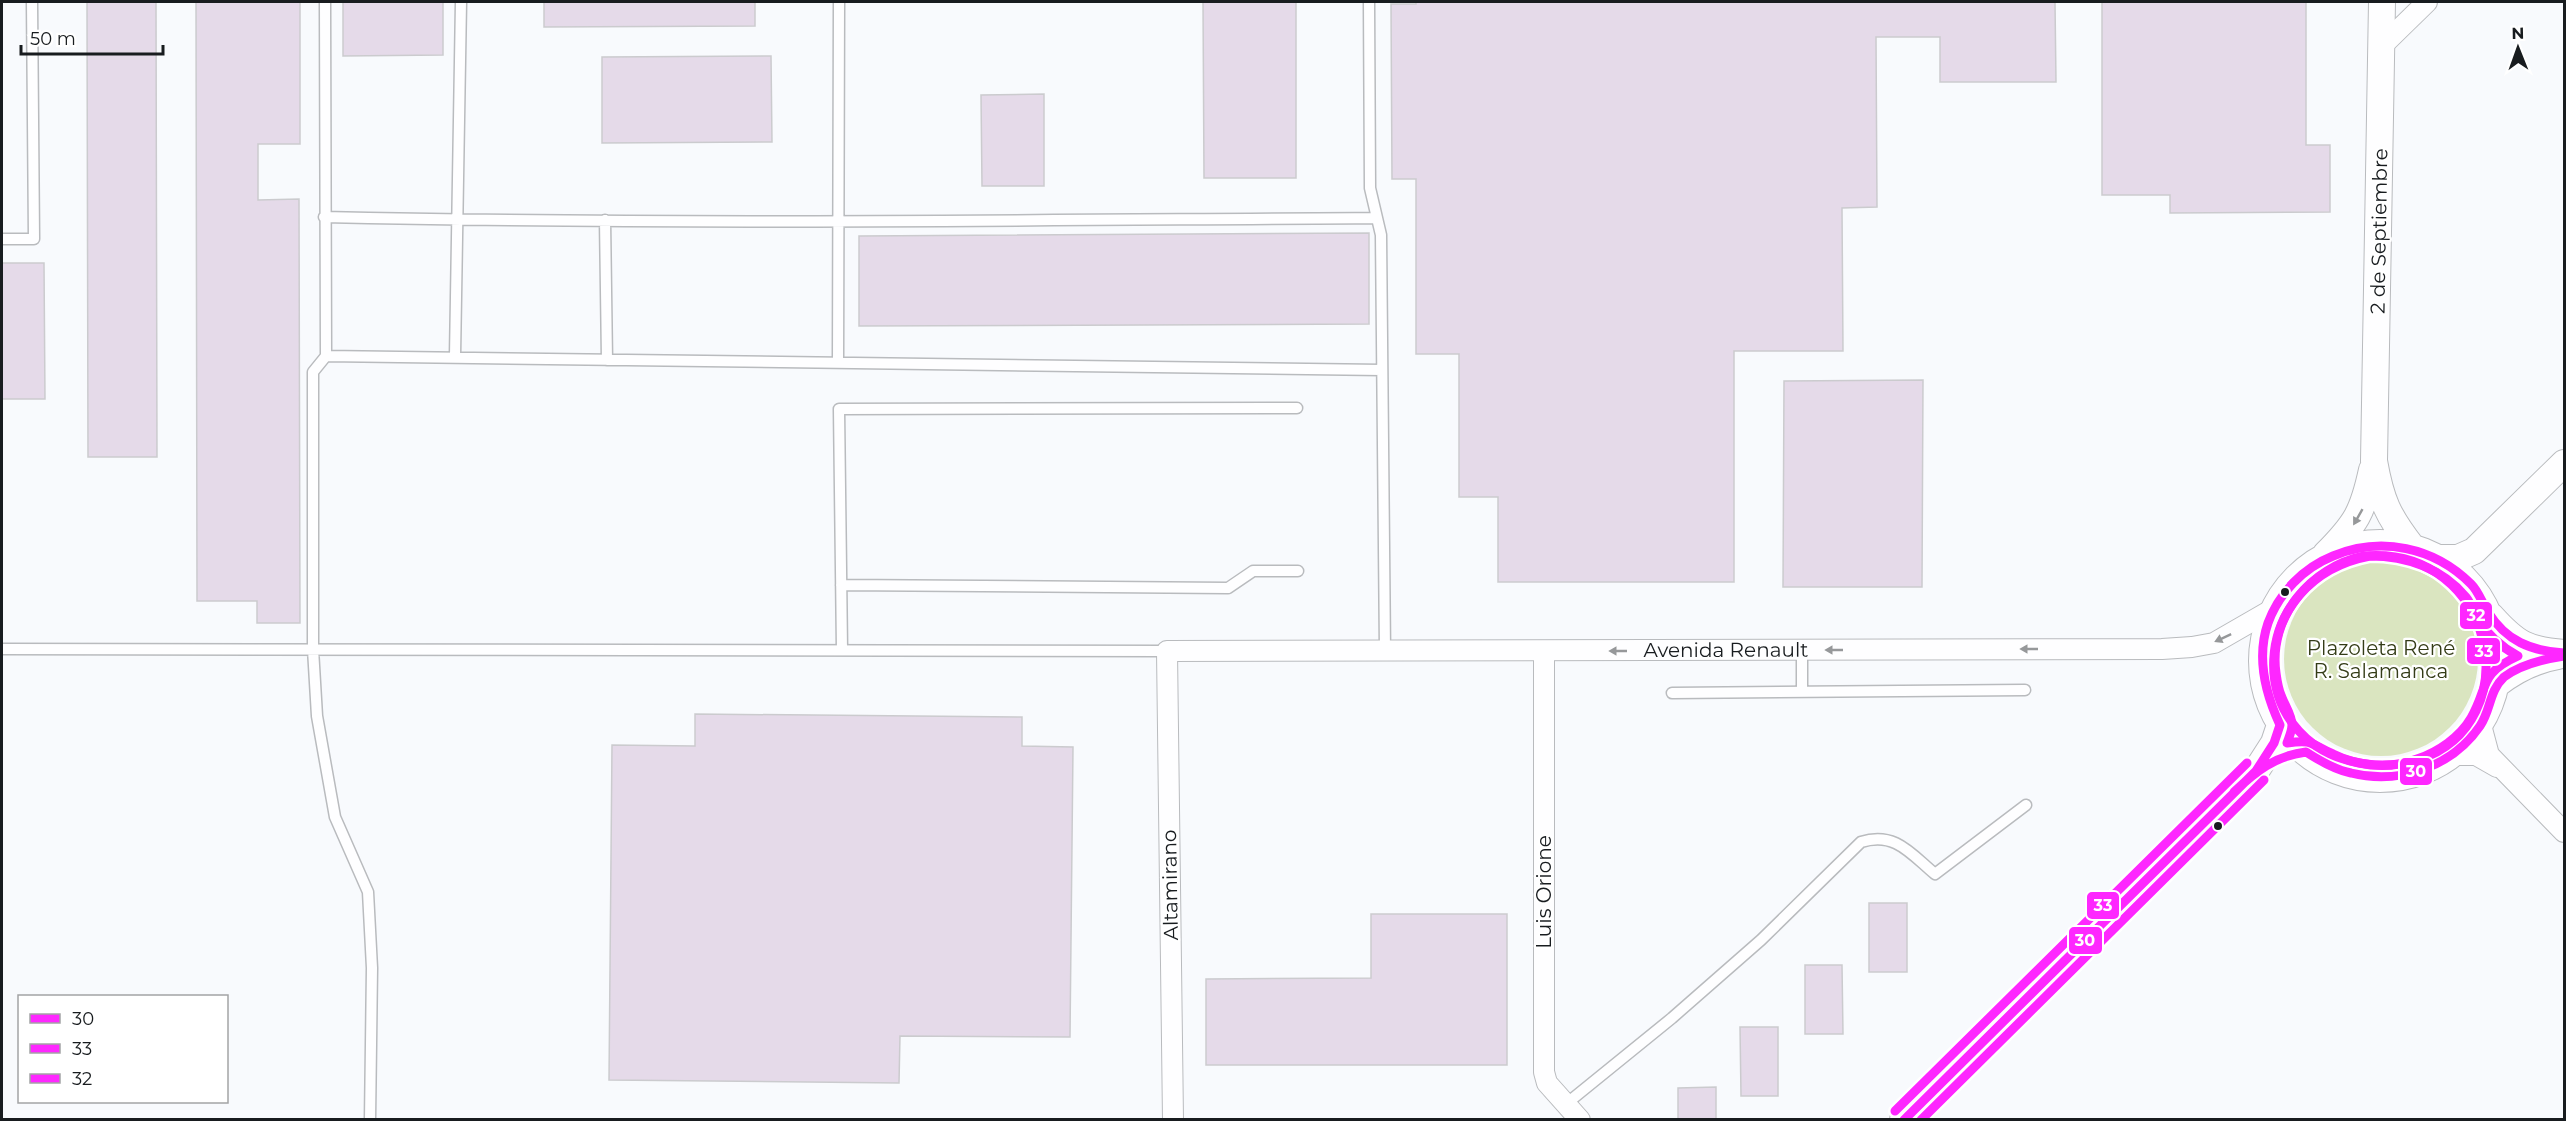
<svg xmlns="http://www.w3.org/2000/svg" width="2566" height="1121" font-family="Montserrat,sans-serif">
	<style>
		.green { fill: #dae5c0 }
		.building { fill: #e5dae9; stroke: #cbcbce; stroke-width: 1.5 }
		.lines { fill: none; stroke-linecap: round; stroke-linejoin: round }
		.service-casing { stroke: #b9bbbe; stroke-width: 13 }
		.minor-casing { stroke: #b9bbbe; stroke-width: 22 }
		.tertiary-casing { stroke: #b9bbbe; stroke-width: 28 }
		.service { stroke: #fefeff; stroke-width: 10 }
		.minor { stroke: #fefeff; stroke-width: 20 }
		.tertiary { stroke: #fefeff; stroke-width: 26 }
		.bus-1-casing { stroke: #fff; stroke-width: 14 }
		.bus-2-casing { stroke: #fff; stroke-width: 14 }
		.bus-3-casing { stroke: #fff; stroke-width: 14 }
		.bus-1 { stroke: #fe27ff; stroke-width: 9 }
		.bus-2 { stroke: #fe27ff; stroke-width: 9 }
		.bus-3 { stroke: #fe27ff; stroke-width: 9 }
		.oneway { fill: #96989a }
		.bus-dot { fill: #181c1f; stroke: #fff; stroke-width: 2 }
		.labels { text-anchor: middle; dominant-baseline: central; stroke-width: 4.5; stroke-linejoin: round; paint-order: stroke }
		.street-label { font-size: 20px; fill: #181c1f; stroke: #fff }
		.park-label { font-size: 20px; fill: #343c17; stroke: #fff }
		.line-badge { stroke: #fff; stroke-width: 2 }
		.badge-label { font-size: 16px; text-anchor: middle; font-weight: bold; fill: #fff }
	</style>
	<rect width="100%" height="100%" fill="#f8fafd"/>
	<path class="green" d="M2284 659a97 97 0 1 1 194 0a97 97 0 1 1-194 0Z"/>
	<path class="building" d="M87,2H156L157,457H88Z
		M196,2H300V144H258V200L299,199L300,623H257V601H197Z
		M343,2H443V55L343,56Z
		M544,2H755V26L544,27Z
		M1203,2H1296V178H1204Z
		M1416,2H2055L2056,82H1940V37H1876L1877,207L1842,208L1843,351H1734V582H1498V497H1459V354H1416V179H1392L1391,4H1416Z
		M2102,2H2306V145H2330V212L2170,213V195H2102Z
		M771,56L772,142L602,143V57Z
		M1044,94V186H982L981,95Z
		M1369,233V324L859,326V236Z
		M2,263H44L45,399H2Z
		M1923,380L1922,587H1783L1784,381Z
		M695,714L1022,717V746L1073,747L1070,1037L900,1036L899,1083L609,1080L612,745L695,746Z
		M1869,903H1907V972H1869Z
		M1371,914H1507V1065H1206V979L1371,978Z
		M1805,965H1842L1843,1034H1805Z
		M1740,1027H1778V1096H1741Z
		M1716,1087V1119H1678V1088Z"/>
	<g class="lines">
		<defs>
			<path id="service" d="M325,2L326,356L313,372V649L317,716L335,817L368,892L372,968L370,1120
				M1369,2L1370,188L1381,235L1385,651
				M324,217C675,225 1026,220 1377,218
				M605,220L607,360
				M2,239H34L32,2
				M326,356L1382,370
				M455,356L461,2
				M838,361L839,2
				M841,585L1228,588L1253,571H1298
				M2,649L1167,651
				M842,650L839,409L1297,408
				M1802,692V650
				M1672,693L2025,690
				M1566,1104L1672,1018L1761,940L1861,842C1895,831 1911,854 1935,874L2026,805"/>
			<g id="minor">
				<path d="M2383,45L2427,2"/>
				<path d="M1544,651V1072L1547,1083L1580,1120"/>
				<path d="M2481,725L2489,755L2564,832"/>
				<path d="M2452,755H2476L2497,767"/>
				<path id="s1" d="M1173,1120L1167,651L2162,649L2192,647L2214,643L2273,609"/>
			</g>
			<path id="tertiary" d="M2382,2L2374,461C2381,501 2388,516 2412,547
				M2262 661a118 118 0 1 1 236 0a118 118 0 1 1-236 0Z
				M2326,554C2356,524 2363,512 2372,470
				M2439,558H2458L2474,551L2564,463
				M2491,616C2516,644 2527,650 2564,653
				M2497,684C2515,670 2535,660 2558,656
				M1903,1120L2256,771L2274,743L2280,725"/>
		</defs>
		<use href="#service" class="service-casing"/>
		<use href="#minor" class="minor-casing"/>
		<use href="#tertiary" class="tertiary-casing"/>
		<use href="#service" class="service"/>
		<use href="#minor" class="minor"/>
		<use href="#tertiary" class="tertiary"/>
		<defs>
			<path id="bus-1" d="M2234,792C2256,771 2275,756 2306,752C2320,761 2335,770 2351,773C2399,785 2452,767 2480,726C2491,710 2489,691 2504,677C2521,664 2544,659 2564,656
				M1904,1120L2256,771L2274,743L2280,725C2265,693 2256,658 2268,623C2279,593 2303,568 2333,556C2381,536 2434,547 2471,584C2479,592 2482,603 2488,612C2506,641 2531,651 2564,653"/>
			<path id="bus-2" d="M2364,556C2496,545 2531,724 2418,760C2390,768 2359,767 2333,754C2310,744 2314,739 2287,743C2289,737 2292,731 2292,725C2292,715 2284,704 2281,695C2278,688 2277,680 2276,673C2268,617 2311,567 2364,556Z
				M1895,1111L2247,763
				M1921,1120L2264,780"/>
			<path id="bus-3" d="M2370,556C2406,556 2442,568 2466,597C2471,603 2473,611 2477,618C2487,634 2501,647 2518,656C2478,674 2489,687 2471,718C2460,737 2438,752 2417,759C2399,766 2378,767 2359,763C2240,740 2247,579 2370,556Z"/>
		</defs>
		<use href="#bus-1" class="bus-1-casing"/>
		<use href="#bus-2" class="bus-2-casing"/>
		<use href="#bus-3" class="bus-3-casing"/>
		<use href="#bus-1" class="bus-1"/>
		<use href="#bus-2" class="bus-2"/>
		<use href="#bus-3" class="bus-3"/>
	</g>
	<defs><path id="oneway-solid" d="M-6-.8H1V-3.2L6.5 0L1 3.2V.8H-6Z" transform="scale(1.5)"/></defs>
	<g class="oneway">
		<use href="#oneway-solid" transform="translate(2358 517) rotate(120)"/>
		<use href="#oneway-solid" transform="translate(2223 638) rotate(155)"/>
		<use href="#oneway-solid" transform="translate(2029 649) rotate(180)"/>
		<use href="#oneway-solid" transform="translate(1834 650) rotate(180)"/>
		<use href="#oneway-solid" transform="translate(1618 651) rotate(180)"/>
	</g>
	<g class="bus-dot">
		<circle cx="2285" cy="592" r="5"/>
		<circle cx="2218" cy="826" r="5"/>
	</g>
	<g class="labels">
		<g class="street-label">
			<text transform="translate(2379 231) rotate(-89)">2 de Septiembre</text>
			<text stroke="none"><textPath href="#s1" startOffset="1028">Avenida Renault</textPath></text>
			<text transform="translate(1170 885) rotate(-91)">Altamirano</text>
			<text transform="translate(1544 892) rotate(-90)">Luis Orione</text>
		</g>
		<g class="park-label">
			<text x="2381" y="648">Plazoleta René<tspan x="2381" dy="23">R. Salamanca</tspan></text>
		</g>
	</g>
	<g class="line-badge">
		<rect x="2459" y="601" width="34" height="29" rx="6" fill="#fe27ff"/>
		<rect x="2466" y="637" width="35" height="28" rx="6" fill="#fe27ff"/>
		<rect x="2399" y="757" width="34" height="29" rx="6" fill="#fe27ff"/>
		<rect x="2086" y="891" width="34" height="29" rx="6" fill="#fe27ff"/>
		<rect x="2068" y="926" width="35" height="29" rx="6" fill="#fe27ff"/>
	</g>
	<g class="badge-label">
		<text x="2476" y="621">32</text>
		<text x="2484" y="657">33</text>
		<text x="2416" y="777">30</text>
		<text x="2103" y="911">33</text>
		<text x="2085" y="946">30</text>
	</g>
	<rect width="2566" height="1121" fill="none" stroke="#181c1f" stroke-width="6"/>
	<rect x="18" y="995" width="210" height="108" fill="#ffffff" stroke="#a3a4a5" stroke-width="1.5"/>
	<rect x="30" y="1014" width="30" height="9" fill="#fe27ff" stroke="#a3a4a5" stroke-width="1.5"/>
	<text x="72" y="1025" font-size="18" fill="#181c1f">30</text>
	<rect x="30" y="1044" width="30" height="9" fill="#fe27ff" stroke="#a3a4a5" stroke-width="1.5"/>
	<text x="72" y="1055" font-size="18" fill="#181c1f">33</text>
	<rect x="30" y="1074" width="30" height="9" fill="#fe27ff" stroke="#a3a4a5" stroke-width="1.5"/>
	<text x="72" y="1085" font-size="18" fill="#181c1f">32</text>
	<g transform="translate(2518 48) rotate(359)" stroke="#ffffff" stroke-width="4.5" paint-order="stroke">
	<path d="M0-4.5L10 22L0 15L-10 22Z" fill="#181c1f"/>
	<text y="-9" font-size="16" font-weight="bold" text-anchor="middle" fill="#181c1f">N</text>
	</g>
	<path d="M21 45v9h142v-9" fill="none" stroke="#181c1f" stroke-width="3"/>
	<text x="30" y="45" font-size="18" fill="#181c1f" stroke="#ffffff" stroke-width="4.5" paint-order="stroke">50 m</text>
</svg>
